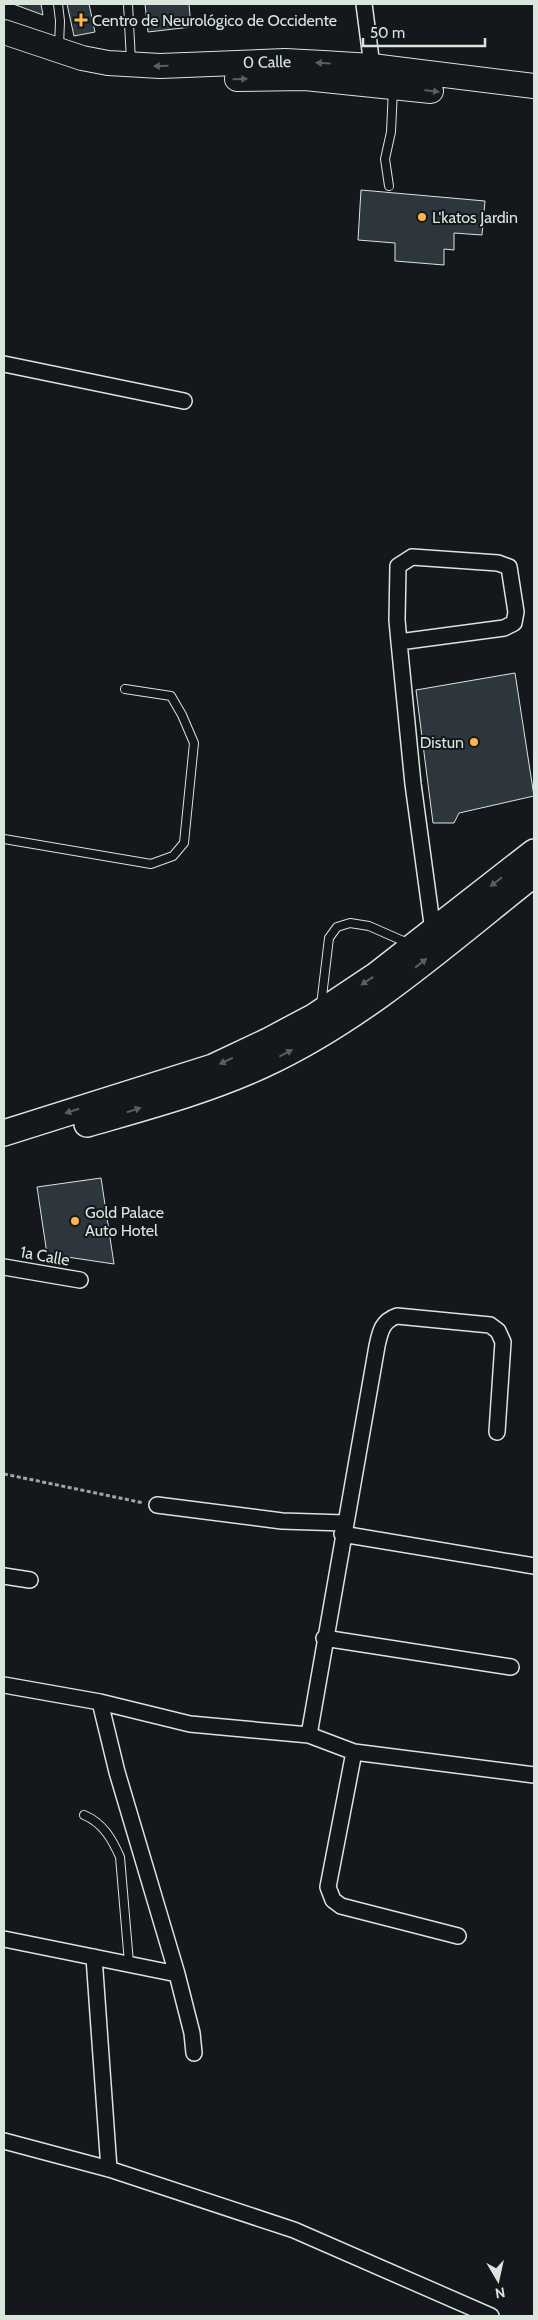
<svg xmlns="http://www.w3.org/2000/svg" width="538" height="2320" font-family="Cabin,sans-serif">
	<style>
		.building { fill: #2c363c; stroke: #d8e6dc }
		.lines { fill: none; stroke-linecap: round; stroke-linejoin: round }
		.service-casing { stroke: #d8e6dc; stroke-width: 10 }
		.minor-casing { stroke: #d8e6dc; stroke-width: 18 }
		.primary-casing { stroke: #d8e6dc; stroke-width: 26 }
		.trunk-casing { stroke: #d8e6dc; stroke-width: 28 }
		.path { stroke: #9da8a2; stroke-width: 3; stroke-dasharray: 4 2.5; stroke-linecap: butt }
		.service { stroke: #14181c; stroke-width: 8 }
		.minor { stroke: #14181c; stroke-width: 15 }
		.primary { stroke: #14181c; stroke-width: 24 }
		.trunk { stroke: #14181c; stroke-width: 25 }
		.oneway { fill: #59605f }
		.poi-dot { fill: #ffb74d; stroke: #14181c; stroke-width: 2 }
		.labels { text-anchor: middle; dominant-baseline: central; stroke-width: 4; stroke-linejoin: round; paint-order: stroke }
		.poi-label { font-size: 16px; fill: #d8e6dc; stroke: #14181c; text-anchor: start }
		.street-label { font-size: 16px; fill: #d8e6dc; stroke: #14181c }
	</style>
	<rect width="100%" height="100%" fill="#14181c"/>
	<path class="building" d="M13,4H41L43,15Z
		M67,4H89L95,32L74,36Z
		M145,4H189L191,27L148,32Z
		M361,190L485,201L482,235L454,233V250L444,249V265L395,261V243L358,240Z
		M515,673L534,796L459,813L454,823H433L416,690Z
		M101,1178L114,1264L47,1254L37,1187Z"/>
	<g class="lines">
		<defs>
			<path id="service" d="M58,4L60,21L59,46
				M128,4L131,61
				M389,186L385,159L391,132L393,89
				M4,839L151,864L173,856L184,843L194,743L182,715L171,696L125,689
				M321,1005L329,938L337,927L350,923L369,926L410,944
				M84,1815C103,1823 112,1839 120,1857L129,1963"/>
			<path id="minor" d="M364,4L372,66
				M4,364L184,401
				M399,642L504,628L514,623L516,612L509,567L498,563L412,557L398,566L397,620L399,642L413,784L433,931
				M4,1267L80,1280
				M157,1505L282,1521L344,1523
				M342,1534L534,1566
				M4,1576L30,1580
				M324,1638L511,1667
				M4,1685L100,1702L190,1724L309,1735L354,1752L534,1775
				M100,1702L117,1772L177,1974
				M309,1735L377,1346C380,1332 382,1321 397,1316L490,1325L498,1331L503,1342L497,1432
				M354,1752L328,1887L333,1900L341,1906L458,1936
				M4,1939L177,1974L192,2033L194,2053
				M94,1957L109,2169
				M4,2141L109,2169L294,2230L491,2316"/>
			<path id="primary" d="M4,32L82,58L108,63L160,66L285,61L323,63L372,66L534,86
				M237,79L305,78L431,91"/>
			<path id="trunk" d="M87,1124C146,1107 207,1091 263,1065C363,1019 448,942 534,874
				M4,1133L213,1067L268,1041L315,1016L375,976L534,852"/>
		</defs>
		<use href="#service" class="service-casing"/>
		<use href="#minor" class="minor-casing"/>
		<use href="#primary" class="primary-casing"/>
		<use href="#trunk" class="trunk-casing"/>
		<path class="path" d="M4,1474L144,1503"/>
		<use href="#service" class="service"/>
		<use href="#minor" class="minor"/>
		<use href="#primary" class="primary"/>
		<use href="#trunk" class="trunk"/>
	</g>
	<defs><path id="oneway-solid" d="M-6-.8H1V-3.2L6.5 0L1 3.2V.8H-6Z" transform="scale(1.25)"/></defs>
	<g class="oneway">
		<use href="#oneway-solid" transform="translate(323 63) rotate(-177)"/>
		<use href="#oneway-solid" transform="translate(161 66) rotate(179)"/>
		<use href="#oneway-solid" transform="translate(240 79) rotate(-2)"/>
		<use href="#oneway-solid" transform="translate(432 91) rotate(7)"/>
		<use href="#oneway-solid" transform="translate(496 882) rotate(142)"/>
		<use href="#oneway-solid" transform="translate(421 963) rotate(-38)"/>
		<use href="#oneway-solid" transform="translate(367 981) rotate(146)"/>
		<use href="#oneway-solid" transform="translate(286 1053) rotate(-28)"/>
		<use href="#oneway-solid" transform="translate(226 1061) rotate(155)"/>
		<use href="#oneway-solid" transform="translate(134 1110) rotate(-17)"/>
		<use href="#oneway-solid" transform="translate(72 1111) rotate(162)"/>
	</g>
	<g class="poi-dot">
		<path d="M78.5 12.5h5v5h5v5h-5v5h-5v-5h-5v-5h5z"/>
		<circle cx="422" cy="217" r="5"/>
		<circle cx="474" cy="742" r="5"/>
		<circle cx="75" cy="1221" r="5"/>
	</g>
	<g class="labels">
		<g class="poi-label">
			<text x="92" y="20">Centro de Neurológico de Occidente</text>
			<text x="432" y="217">L'katos Jardin</text>
			<text x="464" y="742" text-anchor="end">Distun</text>
			<text x="85" y="1212">Gold Palace<tspan x="85" dy="18">Auto Hotel</tspan></text>
		</g>
		<g class="street-label">
			<text transform="translate(267 62) rotate(-1)">0 Calle</text>
			<text transform="translate(45 1256) rotate(10)">1a Calle</text>
		</g>
	</g>
	<rect width="538" height="2320" fill="none" stroke="#d8e6dc" stroke-width="10"/>
	<g transform="translate(498 2280) rotate(171)" stroke="#14181c" stroke-width="4" paint-order="stroke">
	<path d="M0-4L9 19L0 12L-9 19Z" fill="#d8e6dc"/>
	<text y="-8" font-size="14" font-weight="bold" text-anchor="middle" fill="#d8e6dc">N</text>
	</g>
	<path d="M363 38v8h122v-8" fill="none" stroke="#d8e6dc" stroke-width="2.5"/>
	<text x="370" y="38" font-size="15" fill="#d8e6dc" stroke="#14181c" stroke-width="4" paint-order="stroke">50 m</text>
</svg>
